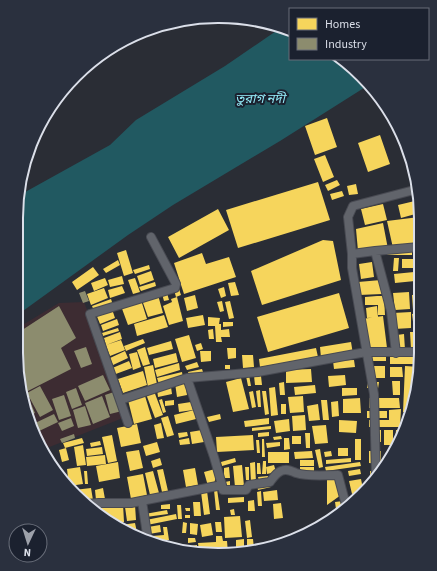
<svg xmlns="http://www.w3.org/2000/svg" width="437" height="571" font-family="'Source Sans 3','Noto Sans Bengali',sans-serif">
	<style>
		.industrial { fill: #3d2c32 }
		.water { fill: #215961 }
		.homes { fill: #f6d55c }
		.industry { fill: #8c8c6e }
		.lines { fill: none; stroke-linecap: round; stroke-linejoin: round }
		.street-casing { stroke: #484a52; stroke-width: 10 }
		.street { stroke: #61646b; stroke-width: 8 }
		.labels { text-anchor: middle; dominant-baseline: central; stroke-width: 4; stroke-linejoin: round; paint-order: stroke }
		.water-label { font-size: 13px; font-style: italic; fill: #95edfa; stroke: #1b212f }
		.rim { fill: none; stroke: #dbdfe9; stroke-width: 2 }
	</style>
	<rect width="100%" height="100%" fill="#2a2d35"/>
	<path class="industrial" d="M84,302L128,416L42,450L23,405L16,353V329L59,303Z"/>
	<path class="water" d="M279,29L290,33V59H340L367,86L280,141L173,205L128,235L16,316V205L18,196L110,145L136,120L225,66Z"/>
	<path class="homes" d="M327,118L337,147L315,155L305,126Z
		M380,135L390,164L368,172L358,143Z
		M325,155L334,177L323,182L314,159Z
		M337,180L340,185L328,191L325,185Z
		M318,182L330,220L238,248L226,210Z
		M356,184L358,194L349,195L347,186Z
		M342,191L344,196L332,200L330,194Z
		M419,200V213L401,218L398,205Z
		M383,204L387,220L365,225L361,209Z
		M218,209L229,230L179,258L168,237Z
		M419,217V246L393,248L387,221Z
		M383,223L388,249L358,251L356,229Z
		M323,240L333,241L341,280L262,305L251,271Z
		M415,249H419V255L416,256Z
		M126,250L133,273L124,276L117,253Z
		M387,250H412V255H387Z
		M202,253L206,264L229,257L236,277L184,294L174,263Z
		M394,258H399L398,271H393Z
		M402,259H413V268H402Z
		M118,260L120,265L106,273L103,269Z
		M372,262L374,277L361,279L359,264Z
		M413,262H418L419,270H413Z
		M149,265L150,269L135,274L133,270Z
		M93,267L99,275L77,290L72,282Z
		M151,271L154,280L140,285L137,276Z
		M414,272L415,281L395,283L394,274Z
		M122,276L124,284L110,287L108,280Z
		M105,278L108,285L94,291L91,283Z
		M135,278L140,292L133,294L128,280Z
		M381,280L382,294L359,295L358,282Z
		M155,282L156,286L141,291L139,287Z
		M235,282L239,295L231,296L228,283Z
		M122,286L125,293L110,298L108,290Z
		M224,287L226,296L221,298L218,289Z
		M104,288L108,298L91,305L87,294Z
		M179,289L181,295L176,297L174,290Z
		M409,292L410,309L395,310L393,293Z
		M167,293L169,300L164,301L162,294Z
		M339,293L349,328L268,352L257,317Z
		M158,295L163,313L148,317L142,300Z
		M195,295L198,308L187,311L184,298Z
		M412,295H419V310H413Z
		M377,296H384L385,315H378V305H365V297Z
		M177,297L183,321L169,325L163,306L172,302L171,299Z
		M111,299L113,305L94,311L92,306Z
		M141,300L147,319L128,325L121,306Z
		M222,301L224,311L220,312L217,302Z
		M230,301L234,318L229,319L225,302Z
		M377,306L378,317L367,318L366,308Z
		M112,309L115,318L100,324L96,314Z
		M411,312V328L394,329L393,313Z
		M419,313V328L414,329L412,314Z
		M164,315L168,327L137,336L134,324Z
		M203,315L205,325L188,328L186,318Z
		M383,316L387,348L367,351L362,319Z
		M208,317L220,318L219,324H221V330L229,329L230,337H221L222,342H216L215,326H208Z
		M117,319L119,325L103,331L101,325Z
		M223,322H233V326L223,327Z
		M118,328L119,331L103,336L102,333Z
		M213,329L214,339H209L208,330Z
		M120,332L122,339L106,345L104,338Z
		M410,332H415L417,348L411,349Z
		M404,334L405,350H398L397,335Z
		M189,335L196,358L182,362L175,339Z
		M143,339L145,343L126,351L124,346Z
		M121,340L125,350L110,356L108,351L114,349L108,351L106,345Z
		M171,341L173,349L149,355L147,348Z
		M351,342L353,354L321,358L320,347Z
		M201,343L203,349L197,351L195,345Z
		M145,347L150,364L143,366L137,350Z
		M227,348H236V358L228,359Z
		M316,348L318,357L260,367L259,359Z
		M125,351L128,358L113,365L110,358Z
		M200,351H211V361L201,362Z
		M137,352L141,367L133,370L129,354Z
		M176,353L178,362L155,368L153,359Z
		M242,355H253L254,367L243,368Z
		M390,355L415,356V364H390Z
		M370,356H386V361H370Z
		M354,360L355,367L334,369L333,361Z
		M129,361L132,368L113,375L110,369Z
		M197,362L199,367L187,370L185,366Z
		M179,363L180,370L157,377L155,370Z
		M153,365L157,384L148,387L144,367Z
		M225,365H230V369H225Z
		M368,366H385V378H368Z
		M405,366L419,367V379L410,412H403Z
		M390,367H402L403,377H390Z
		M202,369L203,372L189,376L188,372Z
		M311,369L312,382L286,383V370Z
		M143,371L147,385L123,393L118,379Z
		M182,372L183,378L159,384L157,378Z
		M249,375L251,386H248L246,376Z
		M345,375L346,385L329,387L328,376Z
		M254,376H261L262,385H255Z
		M241,378L249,409L233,412L226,382Z
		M392,381H400V395H393Z
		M185,382L187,395L177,397L175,383Z
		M284,382L285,395H280L279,383Z
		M368,382H379L378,389L367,388Z
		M315,385L316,393L295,395L294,387Z
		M171,387L172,394L158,397L157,389Z
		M275,387L278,415L271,416L269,388Z
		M342,388H357V395L342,396Z
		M260,390L261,407H258L256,391Z
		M154,391L163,415L155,418L146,394Z
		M253,391L256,407L252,408L249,392Z
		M262,391H266L269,414L265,415Z
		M145,396L152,419L134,424L128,400Z
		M303,396L304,412L290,413L288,397Z
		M360,398L361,413H343V399Z
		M369,398H399L400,408H369Z
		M162,399L166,412L163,413L159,400Z
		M174,400V405L165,406V401Z
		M321,400H327L329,420H323Z
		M338,401L339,416L332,417L331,402Z
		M191,402L193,410L179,412L178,404Z
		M281,404H286V414H281Z
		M318,404L320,420L309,421L307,406Z
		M401,409L400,427H369V420H389V410Z
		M194,410L196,419L176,424L174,415Z
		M367,411H387V418H367Z
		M220,414L221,419L209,422L207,417Z
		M305,415L306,430L293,431L292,416Z
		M168,416L174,435L167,437L161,418Z
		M269,418V424L245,427L244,421Z
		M289,419L290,431L276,433L274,421Z
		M339,420L357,421L356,433L339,432Z
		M161,423L164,438L157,439L154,425Z
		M137,424L141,443L121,447L117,428Z
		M326,425L328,443L315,444L312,426Z
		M271,426V429L252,431V428Z
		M202,430L204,442L192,444L190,432Z
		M372,430H381V442H372Z
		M384,430H393V445H384Z
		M396,430H401V439L398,444H395Z
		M187,432L188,436L179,438L178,433Z
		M269,432V436L258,437V433Z
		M305,433H310V448H306Z
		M112,435L117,461L108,463L102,437Z
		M253,435L254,450L217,452L216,437Z
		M281,436L282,439L274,440L273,437Z
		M292,436H301V444H292Z
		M82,438L84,443L65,448L63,443Z
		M189,438L190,444L180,445L179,440Z
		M284,438H289L290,449L284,450Z
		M262,439H264L265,457H262Z
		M355,439H361V460H355Z
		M256,440H259L260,453H257Z
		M100,441L101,445L91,447L90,443Z
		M157,442L160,452L146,456L143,446Z
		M280,442V446L267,448L266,443Z
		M83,445L86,465L77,466L74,447Z
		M102,447L103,454L87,456L86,449Z
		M66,448L69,460L62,462L59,450Z
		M338,448H348V456H338Z
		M320,449L323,467L319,468L315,450Z
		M139,450L143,468L130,471L126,452Z
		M312,451L313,458L295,459L294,452Z
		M331,451L332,456L325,457L324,452Z
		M369,451H381V464L369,463Z
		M268,452H289V463H268Z
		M105,455L106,464L87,466L86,457Z
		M160,458L162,465L153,468L151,461Z
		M235,458L236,462L222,466L221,462Z
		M351,458V462L326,464V460Z
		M300,460H314V466H300Z
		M263,461H266V474H262Z
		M118,462L120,478L99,482L96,466Z
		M255,462L256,482H251L250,463Z
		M360,462L361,466L326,471L325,467Z
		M257,463H260L261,474H257Z
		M242,465L244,486L235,487L233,466Z
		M274,465L276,472L267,474L266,467Z
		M80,467L83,484L69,486L67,469Z
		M229,467L230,478H224V468Z
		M245,467H249V480H246Z
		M300,467H314V472H300Z
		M195,468L198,485L186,487L183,470Z
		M163,469L168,491L162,492L157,470Z
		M215,469L216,476L214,484L208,486L204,472Z
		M360,469L361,474L349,476L348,471Z
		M63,470L67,485L57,472Z
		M84,471H87L88,484H85Z
		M153,471L159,493L150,495L145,473Z
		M370,471H381L371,481Z
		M143,474L147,495L131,499L127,477Z
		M268,476V479L259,481L258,477Z
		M336,478L341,495L327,505V479Z
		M361,479L363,489L360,492L352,494L349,481Z
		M230,481V488H225V482Z
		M270,484L271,487L258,490L257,486Z
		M91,488L93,500L83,502L75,495L74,490Z
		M103,488L105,499L96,500L95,490Z
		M217,489L220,510H216L214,490Z
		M277,490L278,500L264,501L263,492Z
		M207,491L210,514L204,515L201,492Z
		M261,491L262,506H258L257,492Z
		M244,497V502L228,503V498Z
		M254,500L255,511H248V501Z
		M343,501L344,508L336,509L335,502Z
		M193,502H200L201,516H194Z
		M281,503L283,518L274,519L273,504Z
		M123,504L124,522L112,524L91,507Z
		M170,504V509H161V505Z
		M135,505L136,520L127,521L125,507Z
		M177,505H181L182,519H178Z
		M185,508H190V511H186Z
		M234,509L235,515H231L230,510Z
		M167,510L168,514L146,517L145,514Z
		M176,514L177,519L147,525L146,520Z
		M185,515H190V518H185Z
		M240,516L242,537L225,538L224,517Z
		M335,517L331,521L327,523V518Z
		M250,520L252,537L247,538L245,521Z
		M183,522L187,523L186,533H182Z
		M215,522H221L222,532H216Z
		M135,523L138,537L121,530V525Z
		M190,523L198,524L197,535L190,534Z
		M211,523L213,535L202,537L200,525Z
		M160,525L161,532L149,534L148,527Z
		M163,527H167L169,540L153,541L152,536L164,535Z
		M216,536H222L223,541H227L228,553L199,551L198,543L216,542Z
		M188,538H195L196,542L188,543Z
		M244,539V550L236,551V540Z
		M247,539H253L254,549L247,550Z
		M197,545V551H191V546Z"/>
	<path class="industry" d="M85,291L89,301L83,303L79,293Z
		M59,306L76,338L61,348L71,369L26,392L35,413L28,417L23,405L16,352V334Z
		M86,347L92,364L81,368L74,351Z
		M103,375L110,390L85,401L78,386Z
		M40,386L53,410L40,417L27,393Z
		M76,388L82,405L72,409L66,392Z
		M117,391L122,411L110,414L105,395Z
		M64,395L71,416L59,420L52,399Z
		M102,396L110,417L93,424L85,403Z
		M85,406L91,425L78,428L73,410Z
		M54,414L58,422L35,433L31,425Z
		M71,418L74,426L62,431L58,423Z
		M74,434L75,438L62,443L60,439Z"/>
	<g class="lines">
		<defs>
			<path id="street" d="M352,254L375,251
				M396,353L391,311L375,251L419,247
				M120,400L187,378L258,372L366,352H419
				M128,423L90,314L175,288L176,284L175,282L151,237
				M376,476L374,394L352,268V254L348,217L353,206L418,189
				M222,485L223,490H246L249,485L270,482C273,478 276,473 281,471C287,468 291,471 296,473C309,477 325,475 338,475L346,505
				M142,501L148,541
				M86,504L99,503H131L222,485L214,457L187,378"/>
		</defs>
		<use href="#street" class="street-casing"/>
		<use href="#street" class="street"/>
	</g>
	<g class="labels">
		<g class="water-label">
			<text x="260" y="99">তুরাগ নদী</text>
		</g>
	</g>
	<path d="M0 0H437V571H0ZM218 23H219A195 195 0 0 1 414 218V353A195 195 0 0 1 219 548H218A195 195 0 0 1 23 353V218A195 195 0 0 1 218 23Z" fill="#2a303e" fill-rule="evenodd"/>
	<path class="rim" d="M218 23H219A195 195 0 0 1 414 218V353A195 195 0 0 1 219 548H218A195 195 0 0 1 23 353V218A195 195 0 0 1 218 23Z"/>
	<rect x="289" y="8" width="140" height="52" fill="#1b212f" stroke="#686d79"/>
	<rect x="297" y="18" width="20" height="12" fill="#f6d55c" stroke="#686d79"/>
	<text x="325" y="28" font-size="12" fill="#dbdfe9">Homes</text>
	<rect x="297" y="38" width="20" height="12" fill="#8c8c6e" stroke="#686d79"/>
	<text x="325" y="48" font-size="12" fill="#dbdfe9">Industry</text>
	<g transform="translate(28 543) rotate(184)"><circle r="19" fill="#1b212f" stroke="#686d79"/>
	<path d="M0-3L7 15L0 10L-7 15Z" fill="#9da1aa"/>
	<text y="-6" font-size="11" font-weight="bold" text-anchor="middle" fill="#dbdfe9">N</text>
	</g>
</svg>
